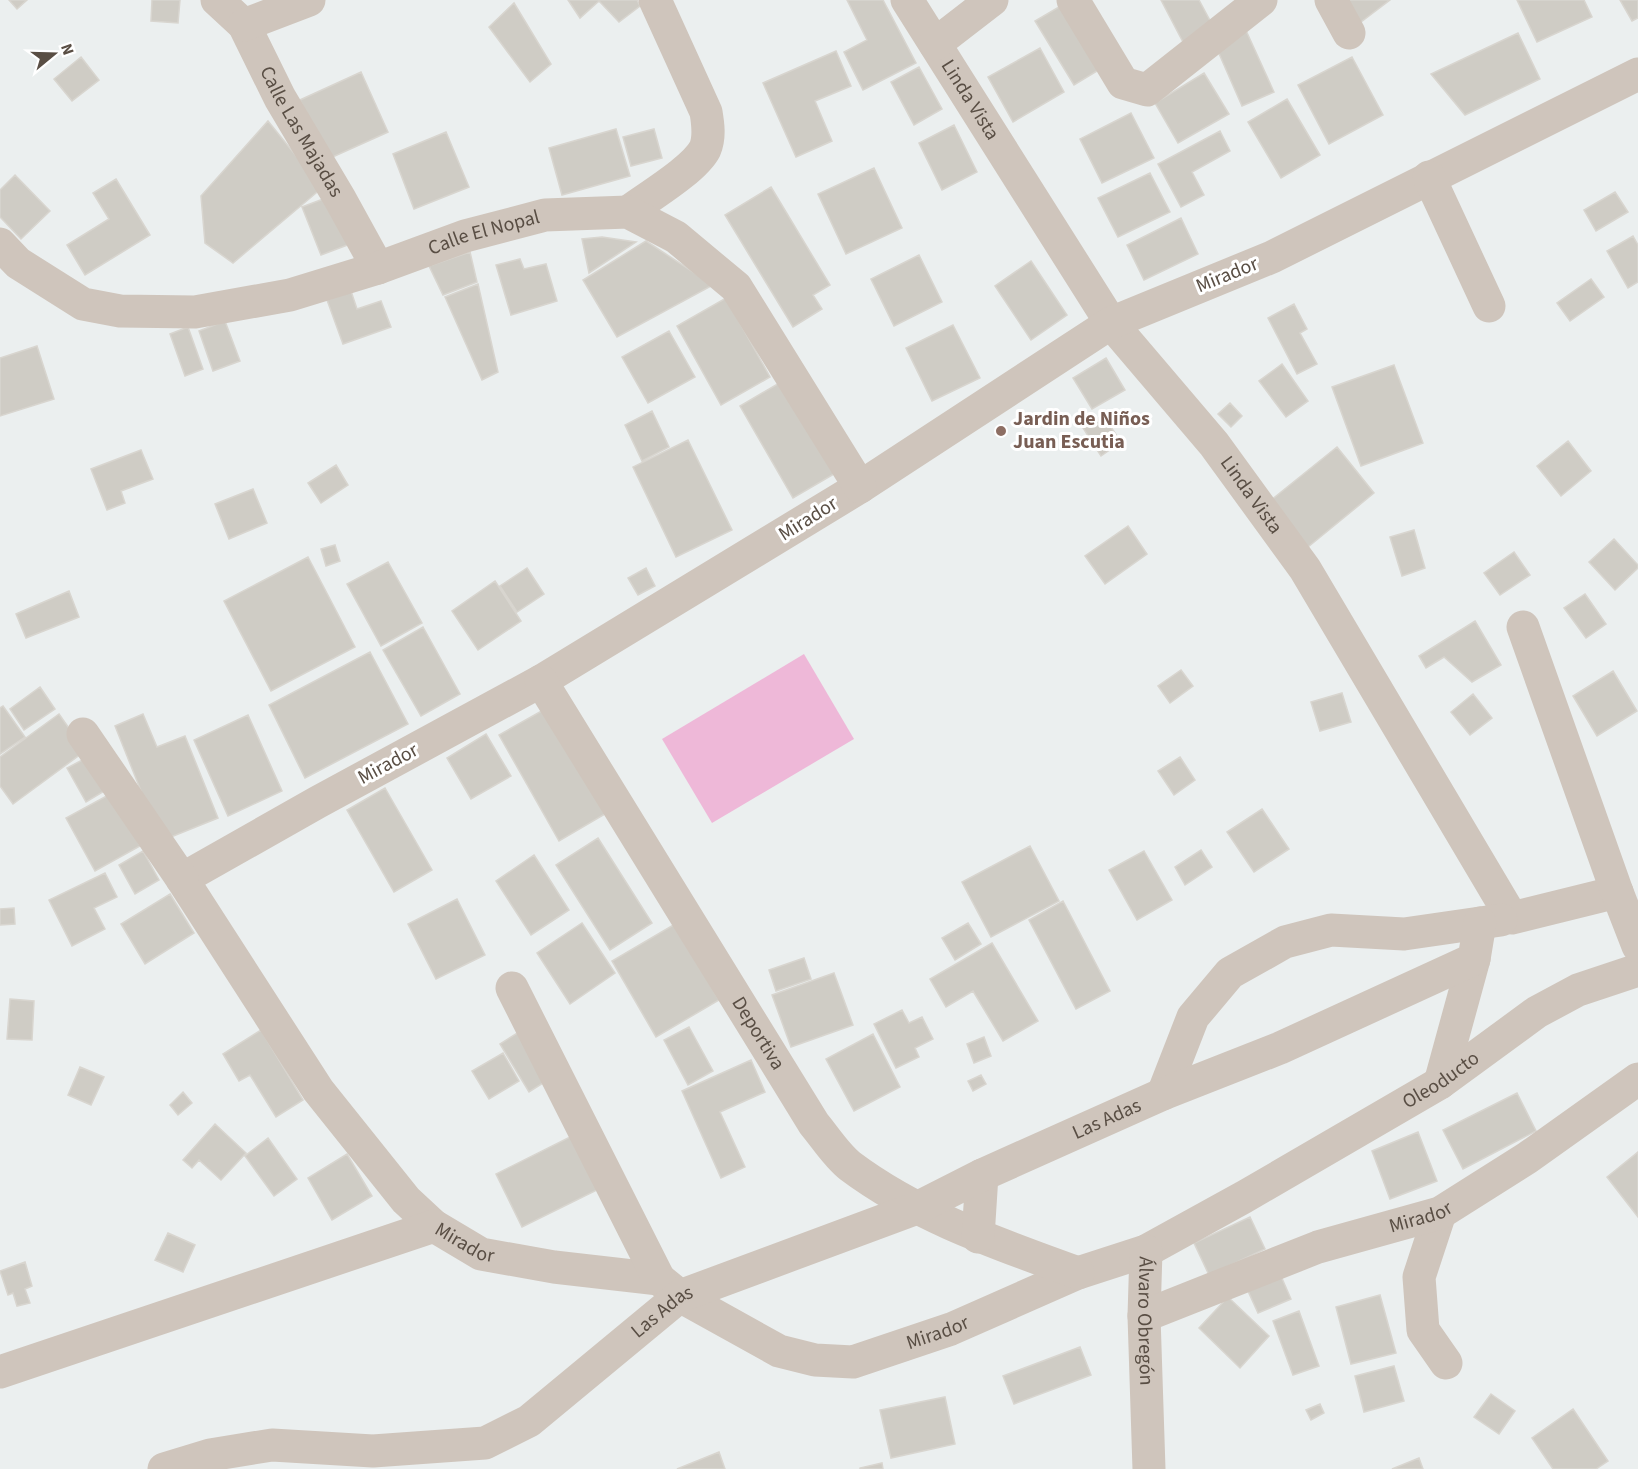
<svg xmlns="http://www.w3.org/2000/svg" width="1638" height="1469" font-family="'Source Sans 3',sans-serif">
	<style>
		.pitch { fill: #eeb8d8 }
		.building { fill: #cfccc5; stroke: #d8d5cf; stroke-width: 1.5 }
		.lines { fill: none; stroke-linecap: round; stroke-linejoin: round }
		.minor { stroke: #cfc5bc; stroke-width: 33 }
		.education-dot { fill: #8d6e63; stroke: #fff; stroke-width: 2 }
		.labels { text-anchor: middle; dominant-baseline: central; stroke-width: 6; stroke-linejoin: round; paint-order: stroke }
		.street-label { font-size: 20px; fill: #594e44; stroke: #fff }
		.education-label { font-size: 20px; font-weight: bold; fill: #785e54; stroke: #fff; text-anchor: start }
	</style>
	<rect width="100%" height="100%" fill="#ebefef"/>
	<path class="pitch" d="M804,654L854,739L712,823L662,739Z"/>
	<path class="building" d="M9,0H27L17,9Z
		M152,0H180L178,23L151,21Z
		M568,0H637L640,6L619,22L599,1L580,18Z
		M847,0H883L916,63L863,90L844,52L867,40Z
		M1161,0H1199L1214,28L1184,44Z
		M1337,0H1390L1357,25Z
		M1517,0H1584L1592,17L1537,42Z
		M1620,0H1638V18L1632,21Z
		M514,3L551,64L530,82L489,27Z
		M1064,4L1102,68L1074,85L1035,21Z
		M1244,26L1274,92L1242,106L1213,40Z
		M1518,33L1540,79L1465,115L1431,74Z
		M1040,48L1064,92L1013,122L988,77Z
		M836,51L851,86L815,101L832,141L796,157L763,83Z
		M81,57L99,80L72,101L54,79Z
		M1352,57L1383,115L1329,144L1298,85Z
		M919,67L942,109L914,125L891,82Z
		M361,72L388,132L326,160L300,100Z
		M1204,73L1229,114L1178,143L1155,103Z
		M1287,99L1320,155L1281,178L1248,122Z
		M1131,113L1154,158L1102,183L1080,139Z
		M268,121L322,188L233,263L205,243L201,196Z
		M954,125L977,172L942,190L919,143Z
		M616,129L630,176L562,195L549,148Z
		M654,129L662,158L631,166L623,137Z
		M1220,131L1230,151L1192,172L1204,195L1181,207L1158,164Z
		M446,132L469,187L414,209L393,154Z
		M874,168L902,228L846,254L818,194Z
		M1150,173L1170,212L1118,237L1098,198Z
		M15,175L50,211L21,239L0,217V190Z
		M116,179L150,235L85,275L67,245L109,219L93,193Z
		M771,187L830,285L813,295L822,309L793,327L725,215Z
		M1615,192L1628,212L1596,231L1584,210Z
		M331,196L350,244L321,255L302,207Z
		M1181,218L1198,254L1144,280L1127,245Z
		M1633,236L1638,245V282L1628,288L1607,251Z
		M602,237L636,242L589,273L582,239Z
		M646,241L713,285L617,337L583,280Z
		M470,252L477,282L443,295L429,266Z
		M919,255L942,302L894,326L871,279Z
		M520,259L524,269L546,264L557,301L511,315L496,265Z
		M1031,261L1067,315L1031,340L995,286Z
		M1591,279L1604,297L1570,321L1557,303Z
		M478,284L498,372L482,380L445,297Z
		M351,291L357,309L381,301L391,327L343,344L327,300Z
		M726,298L770,377L721,405L677,326Z
		M1294,304L1307,329L1300,333L1317,364L1297,374L1268,318Z
		M225,321L240,361L213,371L199,331Z
		M953,325L980,378L932,401L906,348Z
		M188,327L203,369L185,376L170,334Z
		M669,331L695,377L648,403L622,357Z
		M37,346L54,399L0,416V358Z
		M1106,358L1125,390L1092,409L1073,378Z
		M1282,364L1308,401L1286,417L1259,381Z
		M1394,365L1423,443L1361,466L1332,387Z
		M781,382L834,474L793,498L740,406Z
		M1230,403L1242,416L1231,427L1218,414Z
		M652,411L669,447L642,461L625,425Z
		M1103,415L1121,442L1101,456L1083,428Z
		M688,440L732,530L676,557L633,467Z
		M1568,441L1591,471L1561,496L1537,466Z
		M1337,447L1374,493L1308,547L1270,501Z
		M141,450L153,479L121,491L125,503L107,510L91,469Z
		M336,465L348,485L321,503L308,483Z
		M253,489L267,523L229,539L215,504Z
		M1128,526L1147,554L1105,584L1085,556Z
		M1414,530L1425,568L1402,576L1390,537Z
		M1614,539L1638,565V568L1615,590L1589,562Z
		M335,545L340,561L326,566L321,549Z
		M1514,552L1530,575L1500,595L1484,573Z
		M308,557L355,647L271,691L224,601Z
		M388,562L422,623L381,646L347,584Z
		M527,568L544,594L517,612L500,586Z
		M646,568L655,586L638,595L628,578Z
		M495,581L521,621L478,650L452,611Z
		M69,591L79,617L26,638L16,614Z
		M1585,594L1606,624L1586,638L1564,608Z
		M1475,621L1501,665L1472,682L1444,657L1426,668L1419,656Z
		M423,627L460,694L421,716L383,650Z
		M370,652L408,724L305,778L269,705Z
		M1181,670L1193,686L1170,703L1158,686Z
		M1613,671L1637,711L1597,736L1573,696Z
		M40,687L55,709L24,730L10,709Z
		M1342,693L1351,722L1320,731L1311,702Z
		M1473,694L1492,718L1470,735L1451,712Z
		M3,706L25,737L0,754V708Z
		M545,709L605,814L559,841L499,735Z
		M59,714L85,751L13,804L0,786V757Z
		M143,714L157,747L185,736L218,818L161,841L115,726Z
		M248,715L282,791L228,816L194,740Z
		M486,734L511,776L471,799L447,758Z
		M88,757L106,790L86,802L67,768Z
		M1180,757L1195,780L1174,795L1158,771Z
		M385,788L432,870L394,892L347,810Z
		M112,793L140,846L95,871L66,818Z
		M1262,809L1289,849L1254,872L1227,832Z
		M598,838L652,923L610,950L556,865Z
		M1030,846L1059,901L991,937L962,882Z
		M1201,850L1212,867L1185,885L1175,867Z
		M143,851L159,880L135,894L119,865Z
		M1144,851L1172,900L1137,920L1109,870Z
		M534,855L569,910L531,935L496,881Z
		M105,873L117,897L94,908L105,929L72,946L49,900Z
		M170,894L194,933L145,964L121,924Z
		M457,899L485,955L436,979L408,924Z
		M1063,901L1110,991L1076,1009L1029,920Z
		M14,908L15,924L0,925V909Z
		M582,923L615,973L570,1004L537,953Z
		M968,923L981,944L955,960L942,938Z
		M675,924L719,1000L656,1037L612,961Z
		M992,943L1038,1021L1003,1041L973,991L946,1007L930,979Z
		M804,958L811,979L776,991L769,970Z
		M834,973L853,1025L791,1047L772,995Z
		M10,999L34,1001L32,1040L7,1039Z
		M902,1010L909,1023L922,1017L933,1039L915,1048L919,1057L896,1068L874,1024Z
		M689,1027L713,1071L688,1085L664,1040Z
		M261,1030L303,1100L276,1117L250,1075L239,1081L223,1054Z
		M522,1030L551,1078L529,1092L500,1044Z
		M873,1034L900,1087L854,1111L826,1059Z
		M984,1037L991,1056L974,1063L967,1044Z
		M503,1053L519,1081L489,1099L472,1071Z
		M751,1060L765,1092L720,1112L745,1167L721,1178L682,1091Z
		M80,1067L104,1077L91,1105L68,1095Z
		M981,1075L986,1084L973,1091L968,1081Z
		M183,1092L192,1103L178,1115L170,1105Z
		M1517,1093L1536,1131L1463,1169L1443,1130Z
		M215,1124L246,1153L221,1180L199,1160L192,1168L183,1160Z
		M1418,1132L1437,1181L1390,1199L1372,1151Z
		M572,1136L599,1189L522,1227L496,1174Z
		M268,1138L297,1179L274,1196L245,1156Z
		M1638,1152V1217L1607,1177Z
		M347,1154L372,1196L332,1220L308,1178Z
		M1250,1217L1265,1249L1209,1275L1194,1243Z
		M168,1233L195,1245L183,1272L155,1260Z
		M25,1262L32,1286L25,1289L30,1303L17,1306L13,1293L8,1295L0,1271Z
		M1281,1276L1291,1299L1258,1313L1248,1291Z
		M1380,1295L1396,1353L1351,1364L1336,1307Z
		M1228,1297L1269,1336L1240,1368L1199,1328Z
		M1299,1311L1319,1366L1293,1375L1273,1321Z
		M1080,1347L1091,1375L1014,1404L1003,1376Z
		M1394,1366L1404,1401L1364,1412L1355,1376Z
		M1491,1394L1515,1411L1499,1434L1474,1417Z
		M945,1397L955,1444L891,1458L880,1410Z
		M1320,1404L1324,1413L1311,1420L1306,1410Z
		M1573,1409L1608,1461L1596,1469H1553L1532,1438Z
		M719,1452L725,1469H677Z
		M1419,1458L1423,1469H1392Z
		M882,1463L883,1469H860V1468Z"/>
	<g class="lines">
		<g class="minor">
			<path id="s1" d="M217,0L244,25L280,98L340,199L378,268"/>
			<path id="s2" d="M907,0L1111,323L1214,444L1305,569L1512,918L1617,892"/>
			<path d="M1073,0L1123,83L1147,90L1261,0"/>
			<path d="M1331,0L1349,33"/>
			<path d="M244,25L309,0"/>
			<path d="M935,44L992,0"/>
			<path id="s3" d="M1638,74L1272,257L1111,323L860,487L541,681L318,802L182,879L318,1090L406,1200L434,1226L481,1254L554,1267L659,1279L680,1296L779,1351L815,1360L853,1362L951,1329L1078,1273L1146,1251L1244,1197L1440,1083L1537,1012L1578,990L1638,970"/>
			<path d="M1429,177L1489,306"/>
			<path d="M628,212C648,197 694,170 705,149C710,137 708,124 706,112L655,0"/>
			<path id="s4" d="M0,244L18,263L83,304L120,311L195,312L290,295L378,268L465,236L545,215L628,212L676,237L736,287L860,487"/>
			<path d="M1523,627L1617,892L1638,946"/>
			<path id="s5" d="M541,681L814,1124C825,1137 836,1155 850,1166C918,1217 999,1244 1078,1273"/>
			<path d="M83,734L182,879"/>
			<path d="M512,988L659,1279"/>
			<path d="M1440,1083L1474,959"/>
			<path d="M1163,1094L1193,1017L1230,973L1285,942L1331,930L1404,934L1501,920"/>
			<path d="M1440,1213L1419,1277L1423,1330L1446,1363"/>
			<path d="M978,1237L982,1175"/>
			<path id="s6" d="M1146,1251L1144,1316L1149,1469"/>
			<path id="s7" d="M1144,1316L1318,1247L1440,1213L1527,1158L1638,1079"/>
			<path d="M0,1372L434,1226"/>
			<path id="s8" d="M164,1469L210,1455L272,1445L373,1451L485,1443L529,1421L680,1296L917,1208L982,1175L1163,1094L1280,1048L1474,959L1480,923"/>
		</g>
	</g>
	<circle class="education-dot" cx="1001" cy="431" r="6"/>
	<g class="labels">
		<g class="street-label">
			<text stroke="none"><textPath href="#s2" startOffset="118">Linda Vista</textPath></text>
			<text stroke="none"><textPath href="#s1" startOffset="158">Calle Las Majadas</textPath></text>
			<text stroke="none"><textPath href="#s4" startOffset="516">Calle El Nopal</textPath></text>
			<text transform="translate(1227 275) rotate(-22)">Mirador</text>
			<text stroke="none"><textPath href="#s2" startOffset="604">Linda Vista</textPath></text>
			<text transform="translate(808 519) rotate(-32)">Mirador</text>
			<text transform="translate(388 764) rotate(-28)">Mirador</text>
			<text stroke="none"><textPath href="#s5" startOffset="414">Deportiva</textPath></text>
			<text stroke="none"><textPath href="#s3" startOffset="3201">Oleoducto</textPath></text>
			<text stroke="none"><textPath href="#s8" startOffset="1032">Las Adas</textPath></text>
			<text stroke="none"><textPath href="#s7" startOffset="294">Mirador</textPath></text>
			<text stroke="none"><textPath href="#s3" startOffset="2132">Mirador</textPath></text>
			<text stroke="none"><textPath href="#s8" startOffset="546">Las Adas</textPath></text>
			<text stroke="none"><textPath href="#s6" startOffset="70">Álvaro Obregón</textPath></text>
			<text stroke="none"><textPath href="#s3" startOffset="2636">Mirador</textPath></text>
		</g>
		<g class="education-label">
			<text x="1013" y="419">Jardin de Niños<tspan x="1013" dy="23">Juan Escutia</tspan></text>
		</g>
	</g>
	<g transform="translate(54 54) rotate(71)" stroke="#ffffff" stroke-width="4.5" paint-order="stroke">
	<path d="M0-4.5L10 22L0 15L-10 22Z" fill="#594e44"/>
	<text y="-9" font-size="16" font-weight="bold" text-anchor="middle" fill="#594e44">N</text>
	</g>
</svg>
